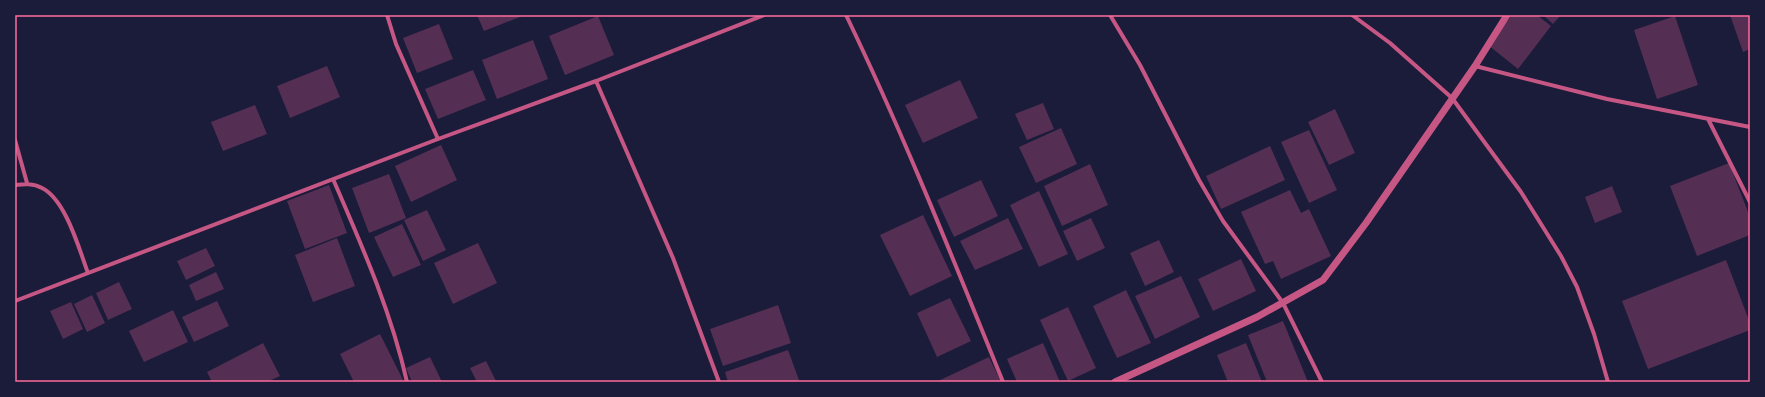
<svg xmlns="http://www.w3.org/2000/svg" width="1765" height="397" font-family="Poppins,sans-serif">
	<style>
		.building { fill: #542f53 }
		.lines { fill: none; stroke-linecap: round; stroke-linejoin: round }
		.minor { stroke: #c65784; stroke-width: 4 }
		.tertiary { stroke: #c65784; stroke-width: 7 }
		.neatline { fill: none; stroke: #ff6b9d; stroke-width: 1.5 }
	</style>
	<rect width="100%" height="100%" fill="#1b1b3a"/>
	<path class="building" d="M477,15H525L484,31Z
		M1512,15H1537L1551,26L1518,69L1488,45Z
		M1543,15H1561L1553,24Z
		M1730,15H1750V49L1743,52Z
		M598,16L614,55L565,75L549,36Z
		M1675,16L1698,85L1657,99L1634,30Z
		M439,24L453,59L417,73L403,38Z
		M533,40L548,79L497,99L482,60Z
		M327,66L340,97L290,118L277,86Z
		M473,70L486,100L438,119L425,89Z
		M960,80L978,118L923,143L905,105Z
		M1043,103L1054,129L1027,140L1015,114Z
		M255,105L267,134L223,151L211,122Z
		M1335,109L1355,153L1329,165L1308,122Z
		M1061,128L1077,164L1036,183L1019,147Z
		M1309,130L1337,190L1309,203L1281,142Z
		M441,145L457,180L411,202L395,166Z
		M1270,146L1285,180L1221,209L1206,176Z
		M1729,163L1750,217V235L1697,256L1670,186Z
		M1090,164L1108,205L1062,226L1044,186Z
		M389,174L406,218L369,233L352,188Z
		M981,180L998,216L954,237L937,200Z
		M329,185L347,233L305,249L287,201Z
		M1612,186L1622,212L1595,223L1585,197Z
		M1290,190L1301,213L1309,209L1331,256L1281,279L1273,261L1265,264L1241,212Z
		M1039,191L1068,254L1039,267L1010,205Z
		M427,210L446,250L423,261L404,220Z
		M923,215L952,276L910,296L880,235Z
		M1008,218L1023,249L975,270L960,241Z
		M1091,218L1105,248L1077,261L1063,231Z
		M402,224L421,265L393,277L374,237Z
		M337,238L355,286L313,302L295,255Z
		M1159,240L1174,272L1145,286L1130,253Z
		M478,243L497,283L453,304L434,263Z
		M206,248L215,266L186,280L177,261Z
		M1241,259L1256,291L1213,311L1198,279Z
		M1726,260L1750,323V330L1648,369L1622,301Z
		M216,272L224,289L196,301L189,285Z
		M1181,276L1200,317L1155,339L1135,296Z
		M119,282L132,309L108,320L96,293Z
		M1126,290L1151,343L1117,358L1093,306Z
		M92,295L105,323L87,332L74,304Z
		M950,298L971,341L937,357L917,313Z
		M217,301L229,326L194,342L182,317Z
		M71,302L83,329L63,339L50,311Z
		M778,305L791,343L723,366L710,329Z
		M1068,307L1096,368L1068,381L1040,320Z
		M173,310L188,342L144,362L129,331Z
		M1283,321L1308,382H1267L1248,335Z
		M380,334L403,380L400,382H354L340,354Z
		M263,343L280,376L267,382H212L207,372Z
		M1043,343L1060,382H1017L1007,359Z
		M1246,343L1262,382H1228L1217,355Z
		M788,350L799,380L792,382H728L725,372Z
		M430,357L442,382H412L406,368Z
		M989,357L1001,382H936Z
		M486,361L496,381L477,382L470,368Z"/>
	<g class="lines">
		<path class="minor" d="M387,15L396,44L438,139
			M846,15C904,135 953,259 1003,382
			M1110,15L1140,65L1199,180L1223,221L1283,303L1322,382
			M1352,15L1390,43L1452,98L1521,192L1561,256L1577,287L1594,334L1608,382
			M1475,66L1607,99L1750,127
			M596,81L673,258L719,382
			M1708,119L1750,202
			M15,140L27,183
			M333,179C362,246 391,311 407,382
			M15,185C24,184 33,183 42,188C66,200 79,249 88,273
			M15,301L438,139L596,81L764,15"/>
		<path class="tertiary" d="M1115,382L1257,317L1323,280L1366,223L1475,66L1507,15"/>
	</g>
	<rect width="1765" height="397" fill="none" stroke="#1b1b3a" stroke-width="32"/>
	<rect x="16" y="16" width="1733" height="365" class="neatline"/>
</svg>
